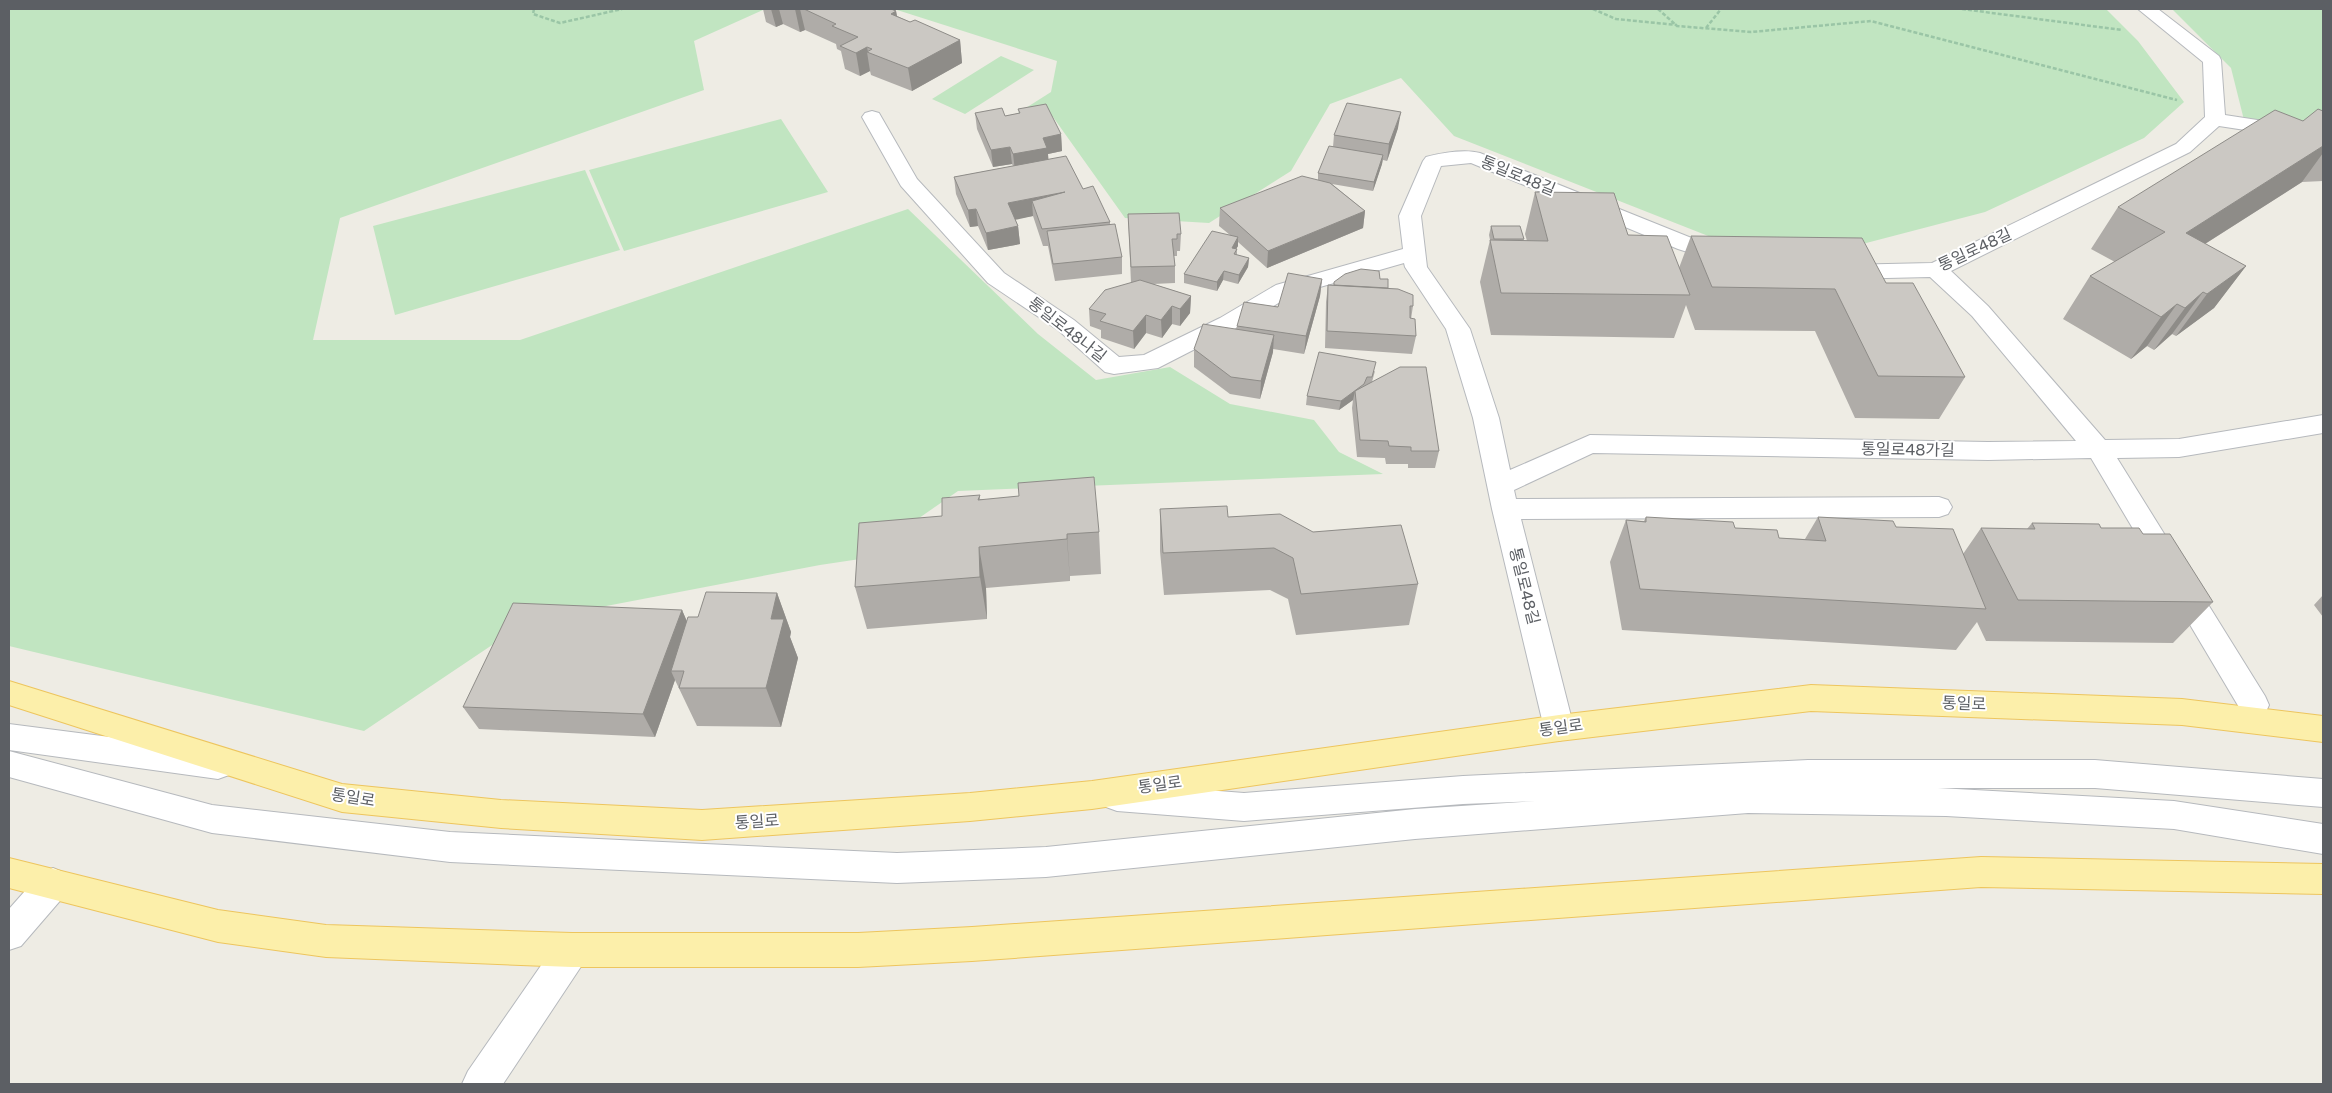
<svg xmlns="http://www.w3.org/2000/svg" width="2332" height="1093" font-family="'Varela Round','Noto Sans KR',sans-serif">
	<style>
		.green { fill: #c1e5c1 }
		.lines { fill: none; stroke-linecap: round; stroke-linejoin: round }
		.minor-casing { stroke: #b6b9bd; stroke-width: 2 }
		.major-casing { stroke: #edc55e; stroke-width: 2 }
		.path { stroke: #9ac5a6; stroke-width: 2.5; stroke-dasharray: 4 2; stroke-linecap: butt }
		.minor { fill: #fff; fill-rule: evenodd }
		.major { fill: #fcefaa; fill-rule: evenodd }
		.wall { fill: #afaca8 }
		.shaded-wall { fill: #8e8c88 }
		.building { fill: #cbc8c3; stroke: #8e8c88 }
		.labels { text-anchor: middle; dominant-baseline: central; stroke-width: 4; stroke-linejoin: round; paint-order: stroke }
		.street-label { font-size: 16px; fill: #5c5f64; stroke: #fff }
	</style>
	<rect width="100%" height="100%" fill="#eeece4"/>
	<path class="green" d="M9,9H765L694,41L704,90L340,218L313,340H520L908,209L1038,334L1096,380L1170,367L1230,404L1314,420L1339,452L1383,474L958,491L860,559L820,565L528,621L364,731L9,646Z
		M894,9H2106L2138,41L2184,102L2144,138L1985,212L1782,265L1454,136L1401,78L1330,104L1291,171L1209,223L1125,218L1053,117L1024,121L1015,115L1051,92L1057,61Z
		M2172,9H2323V129L2244,120L2231,68Z
		M1001,56L1034,70L965,114L932,99Z
		M781,119L828,192L624,251L589,170Z
		M585,170L620,250L395,315L373,226Z"/>
	<g class="lines">
		<defs>
			<path id="minor" d="M2138,9H2158L2219,56L2221,60L2225,115L2323,130V142L2219,126L2190,152L1951,271L1988,306L2105,440L2179,439L2323,415V433L2179,457L2117,458L2265,696L2269,705L2265,714L2254,718L2243,714L2091,458L1988,460L1593,453L1514,490L1516,499L1939,497L1948,500L1952,507L1948,514L1939,517L1521,519L1574,728L1570,737L1559,741L1548,737L1544,728L1492,509L1473,418L1446,329L1405,267L1404,263L1292,295L1236,328L1158,368L1114,374L1105,372L1058,330L988,283L901,186L862,117L865,113L872,111L879,113L917,179L1004,273L1074,320L1119,357L1144,355L1220,318L1276,285L1403,249L1399,216L1423,161L1426,157C1442,153 1464,149 1480,153L1694,239L1730,251L1733,256L1730,261L1722,263L1678,249L1471,163L1441,166L1421,216L1427,267L1470,329L1499,418L1510,470L1590,435L1988,442L2076,441L1972,316L1930,277L1843,279L1835,277L1832,272L1835,267L1843,265L1932,263L2176,144L2205,117L2203,62Z
				M9,724L218,751L229,755L234,765L229,775L218,779L9,750Z
				M9,751L212,805L450,832L897,853L1046,847L1415,809L1536,801L1463,804L1244,821L1117,811L1106,807L1101,797L1106,787L1117,783L1244,793L1463,776L1808,760H2095L2323,779V807L2095,788H1938L2174,801L2323,824V854L2174,829L1946,816L1748,813L1415,839L1046,877L897,883L450,862L212,833L9,777Z
				M53,868L65,873L70,884L65,895L21,946L9,950V909L41,873Z
				M572,933L584,938L589,950L584,962L503,1084H462L468,1071L560,938Z"/>
			<path id="major" d="M9,681L342,784L501,800L702,810L970,793L1092,781L1559,715L1811,685L2182,699L2323,716V742L2182,725L1811,711L1559,741L1092,809L970,821L702,840L501,828L342,812L9,705Z
				M1981,857L2323,864V894L1981,887L972,961L858,967H572L326,957L218,942L9,888V858L218,910L326,925L572,933H858L972,927Z"/>
		</defs>
		<use href="#minor" class="minor-casing"/>
		<use href="#major" class="major-casing"/>
		<path class="path" d="M534,9L533,14L560,23L622,9
			M1593,9L1616,19L1677,25
			M1658,9L1677,26L1751,32L1871,21L2177,100
			M1962,9L2122,30
			M1706,28L1721,9"/>
		<use href="#minor" class="minor"/>
		<use href="#major" class="major"/>
	</g>
	<path class="wall" d="M763,9H891L896,11L897,16L910,22L960,40L962,63L912,91L871,75L870,71L860,76L845,69L841,51L837,49L836,44L805,30L800,32L783,24L776,27L766,22Z
		M1018,109L1061,134L1062,151L1048,154V159L1083,189L1110,222V224L1122,257V274L1055,281L1048,246H1043L1033,216L1015,219L1018,226L1020,244L988,250L978,226L970,227L956,194L954,177L1013,166L1012,164L993,167L977,129L975,113L1005,116L1019,113Z
		M2323,111V181L2302,182L2205,244L2246,266L2214,308L2176,336L2172,334L2154,350L2147,346L2131,359L2063,319L2090,276L2115,262L2091,249L2118,207L2303,121Z
		M1398,128L1387,161L1383,160L1382,164L1373,191L1332,184L1365,211L1363,228L1267,268L1238,242V246L1236,249H1237V255L1249,258L1248,267L1238,284L1223,280L1217,291L1184,283V274L1230,235L1219,226L1220,208L1318,180V173L1333,147L1334,135Z
		M1535,192L1628,235L1679,268L1691,236L1886,283L1965,377L1939,419L1855,418L1815,331L1695,330L1686,305L1674,338L1491,335L1480,282L1490,240L1489,235L1491,226L1524,239L1523,241H1527L1525,234Z
		M1128,214L1181,234L1180,251H1177V256H1174L1175,266V283L1153,284L1191,296L1190,313L1180,326L1172,324L1162,338L1146,333L1134,349L1101,338V330L1090,326L1089,309L1131,283Z
		M1322,279L1320,296L1304,354L1273,349V352L1260,399L1230,394L1194,367V349L1236,329L1237,326L1278,307Z
		M1380,279L1388,288L1413,306L1411,319L1416,336L1412,354L1325,348L1326,302L1328,285H1333Z
		M1375,371L1372,382L1439,451L1435,468H1408V464H1386L1385,458L1357,457L1352,408L1353,400L1339,410L1306,405L1307,396Z
		M980,495V499L1099,532L1101,574L1070,576V581L986,588L987,619L867,629L855,587L942,516Z
		M1160,509L1228,517L1313,532L1418,584L1409,625L1296,635L1288,599L1270,590L1164,595L1160,551Z
		M1646,517L1735,528L1779,538L1805,539L1818,517L1896,527L1963,554L1981,528L2027,529L2032,523L2101,528L2143,534L2213,602L2173,643L1986,641L1977,622L1956,650L1622,630L1610,562L1626,520L1644,521Z
		M777,593L791,632L790,637L798,658L781,727L697,726L675,680L655,737L479,729L463,707L682,610L687,622L698,617Z
		M2323,595V617L2314,605Z"/>
	<path class="shaded-wall" d="M771,9H779L783,24L776,27Z
		M795,9H800L805,30L800,32Z
		M896,11L900,34L891,14Z
		M960,40L962,63L912,91L908,68Z
		M867,47L868,52H867L870,71L860,76L856,53Z
		M1401,112L1398,128L1387,161L1389,144Z
		M1061,134L1062,151L1048,154L1049,165L1015,171L1013,154L1043,138Z
		M2323,146V153L2302,182L2156,275L2186,233Z
		M1010,147L1012,164L993,167L991,150Z
		M1383,155L1382,164L1373,191L1374,182Z
		M1065,192L1032,201L1033,216L1010,221L1008,203Z
		M976,209L978,226L970,227L968,210Z
		M1365,211L1363,228L1267,268L1268,251Z
		M1018,226L1020,244L988,250L986,233Z
		M1238,237V246L1231,257L1232,248Z
		M1249,258L1248,267L1238,284L1239,275Z
		M2246,266L2214,308L2176,336L2207,294Z
		M1224,271L1223,280L1217,291V282Z
		M1322,279L1320,296L1304,354L1306,336Z
		M2203,292L2172,334L2154,350L2185,308Z
		M1191,296L1190,313L1180,326V309Z
		M2177,304L2147,346L2131,359L2161,317Z
		M1172,306V324L1162,338L1161,320Z
		M1146,315V333L1134,349L1133,331Z
		M1274,335L1273,352L1260,399L1261,381Z
		M1355,391L1353,400L1339,410L1341,401Z
		M1067,534L1070,581L1067,539Z
		M979,547L986,588L987,619L980,577Z
		M777,593L791,632L790,637L798,658L781,727L766,688L771,619Z
		M682,610L692,633L671,671L675,680L655,737L643,714Z"/>
	<path class="building" d="M804,9H891L896,11L891,14L910,22L915,20L960,40L908,68L867,52L872,49L867,47L856,53L840,46L858,37L832,26L836,24Z
		M1347,103L1401,112L1389,144L1334,135Z
		M1046,104L1061,134L1043,138L1047,148L1013,154L1010,147L991,150L975,113L1002,108L1005,116L1020,113L1018,109Z
		M2318,109L2323,111V146L2186,233L2246,266L2207,294L2203,292L2185,308L2177,304L2161,317L2090,276L2165,232L2118,207L2275,110L2303,121Z
		M1329,146L1383,155L1374,182L1318,173Z
		M1066,156L1083,189L1093,186L1110,222L1042,229L1032,201L1065,192L1008,203L1018,226L986,233L976,209L968,210L954,177Z
		M1302,176L1330,183L1365,211L1268,251L1220,208Z
		M1535,192L1614,193L1628,235L1667,236L1690,295L1501,293L1490,240L1548,241Z
		M1179,213L1181,234H1177V239H1172L1175,266L1131,267L1128,214Z
		M1115,224L1122,257L1053,264L1047,231Z
		M1491,226H1520L1524,239H1494Z
		M1212,231L1238,237L1232,248L1237,249L1234,254L1249,258L1239,275L1224,271L1217,282L1184,274Z
		M1691,236L1862,238L1886,283H1913L1965,377L1878,376L1835,289L1712,287Z
		M1361,269L1379,271L1380,279H1388V288L1334,285V282L1345,274Z
		M1288,273L1322,279L1306,336L1237,326L1244,302L1278,307Z
		M1140,280L1191,296L1180,309L1172,306L1161,320L1146,315L1133,331L1100,321L1106,314L1089,309L1105,290Z
		M1328,285L1398,289L1413,295V306H1410V318L1415,319L1416,336L1327,331Z
		M1203,324L1274,335L1261,381L1231,377L1194,349Z
		M1319,352L1376,362L1372,377H1367L1364,384L1341,401L1307,396Z
		M1400,367H1426L1439,451H1411V447L1389,446L1388,441L1360,440L1355,391Z
		M1094,477L1099,532L1067,534V539L979,547L980,577L855,587L859,523L942,516V498L980,495L978,500L1019,496L1018,483Z
		M1227,506L1228,517L1280,514L1313,532L1401,525L1418,584L1301,594L1293,558L1274,548L1163,553L1160,509Z
		M1646,517L1733,522L1735,528L1777,530L1779,538L1826,541L1818,517L1893,521L1896,527L1953,529L1986,609L1640,589L1626,520L1646,522Z
		M2032,523L2099,524L2101,528H2139L2143,534H2170L2213,602L2018,600L1981,528L2035,529Z
		M706,592L777,593L771,619H784L766,688H679L684,671H671L688,617H698Z
		M513,603L682,610L643,714L463,707Z"/>
	<g class="labels">
		<g class="street-label">
			<text transform="translate(1518 176) rotate(22)">통일로48길</text>
			<text transform="translate(1975 250) rotate(-25)">통일로48길</text>
			<text transform="translate(1067 330) rotate(38)">통일로48나길</text>
			<text transform="translate(1908 450) rotate(1)">통일로48가길</text>
			<text transform="translate(1524 586) rotate(76)">통일로48길</text>
			<text transform="translate(1964 704) rotate(2)">통일로</text>
			<text transform="translate(1561 728) rotate(-8)">통일로</text>
			<text transform="translate(1160 785) rotate(-8)">통일로</text>
			<text transform="translate(353 798) rotate(9)">통일로</text>
			<text transform="translate(757 822) rotate(-4)">통일로</text>
		</g>
	</g>
	<rect width="2332" height="1093" fill="none" stroke="#5c5f64" stroke-width="20"/>
</svg>
